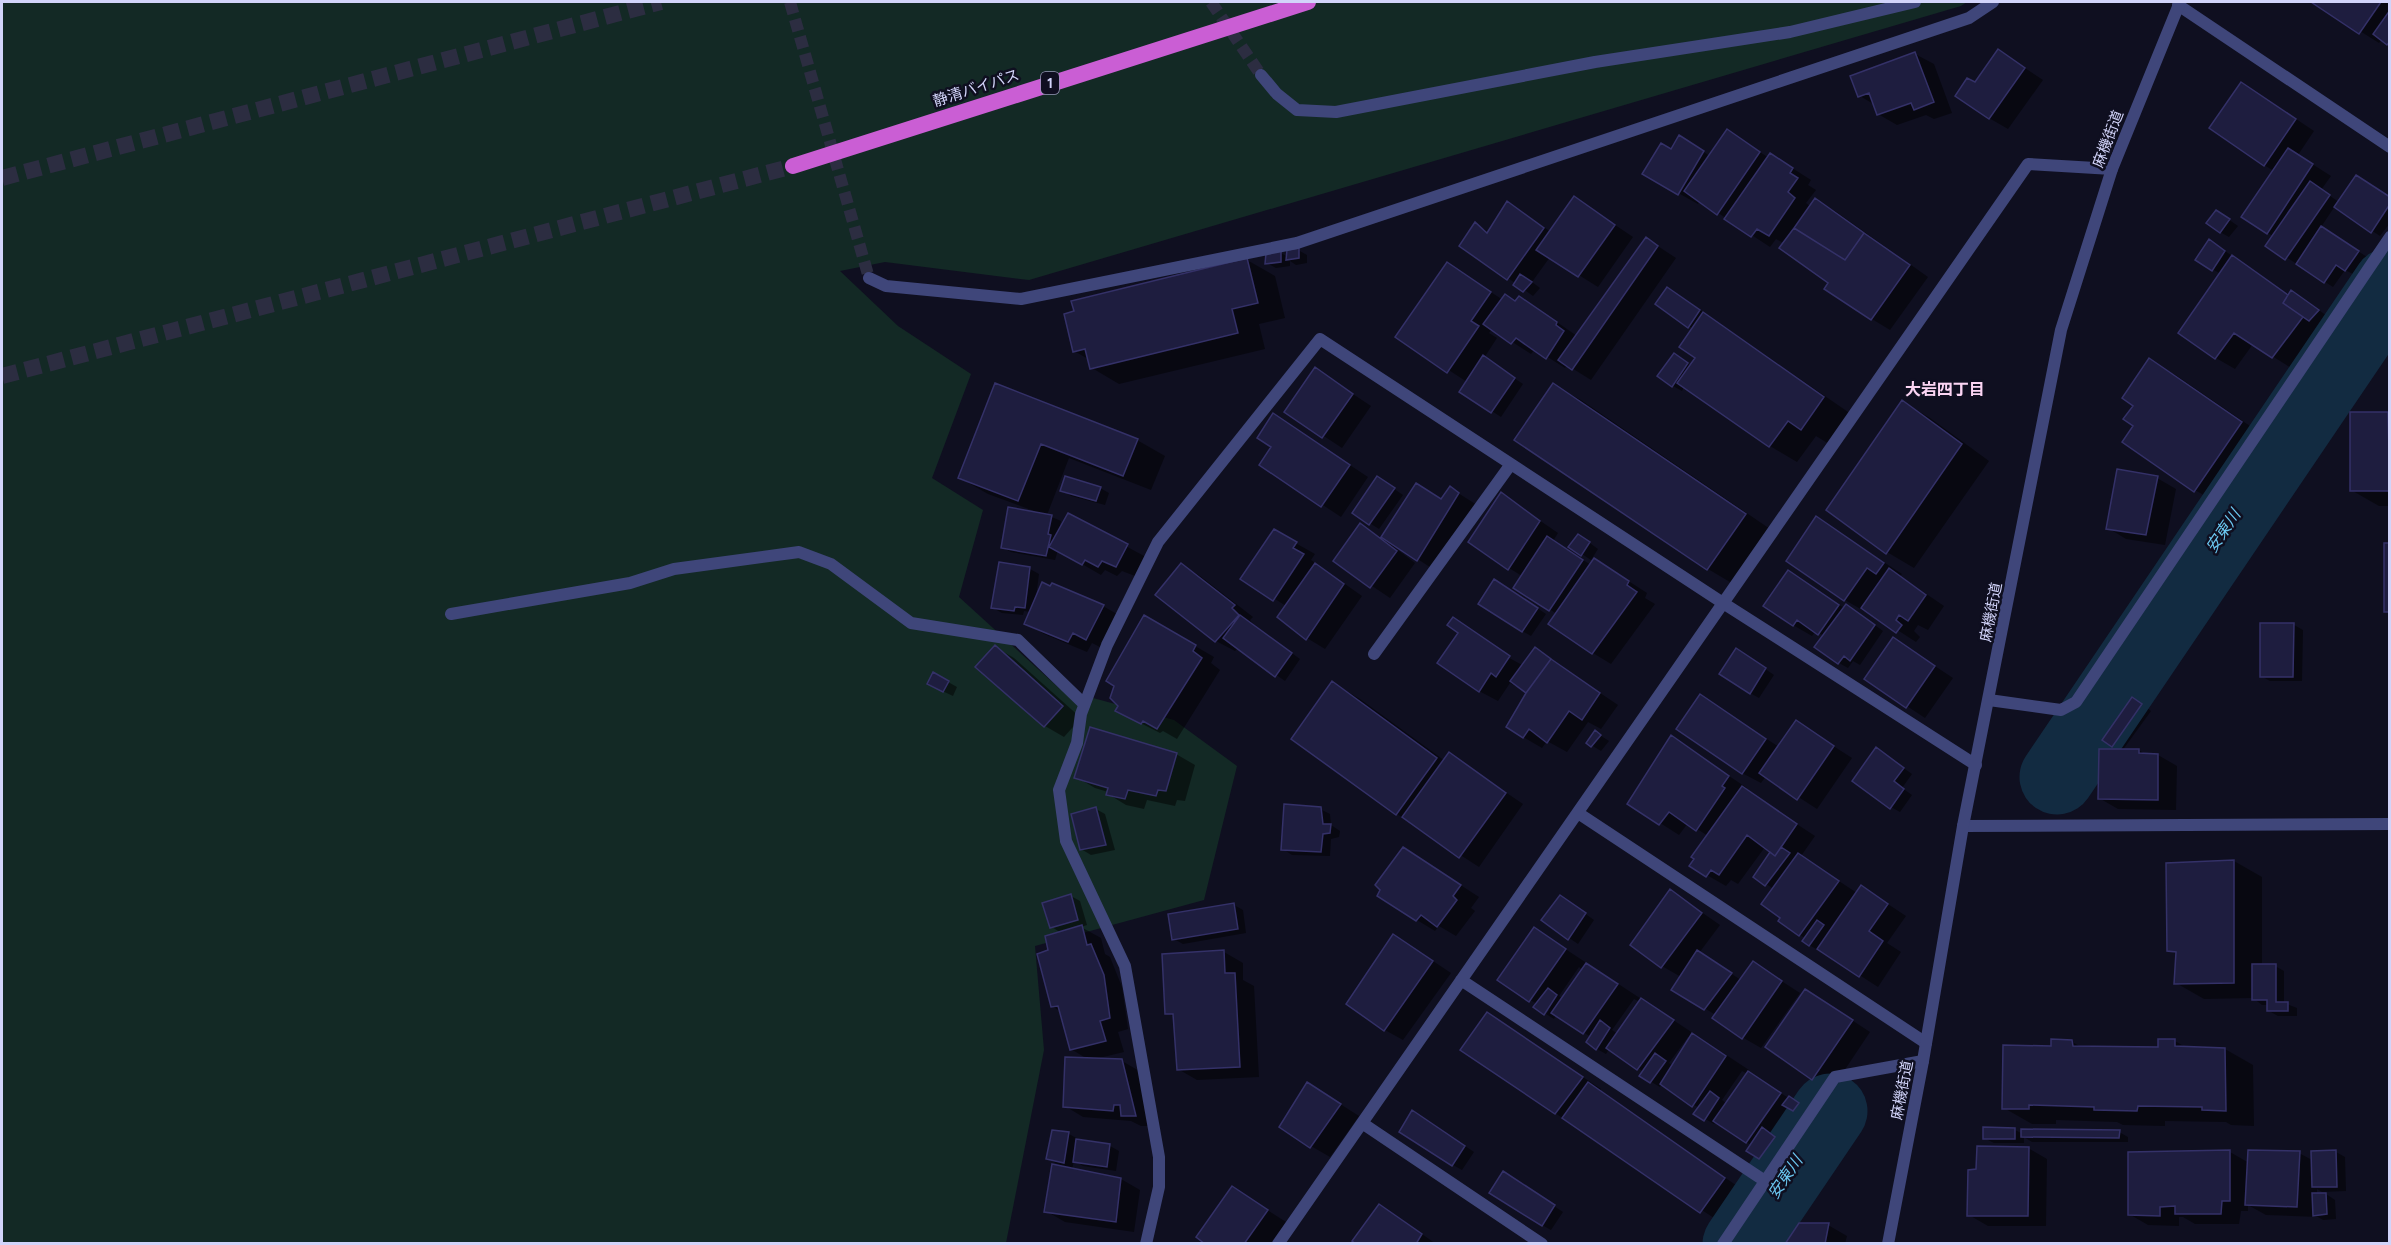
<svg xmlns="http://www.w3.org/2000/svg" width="2391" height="1245" font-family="Figtree,'Noto Sans JP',sans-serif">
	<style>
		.green { fill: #132925 }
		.shadow { fill: #0007; fill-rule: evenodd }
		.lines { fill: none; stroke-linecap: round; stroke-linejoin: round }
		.river { stroke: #122b41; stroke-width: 75 }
		.building { fill: #1e1d3f; stroke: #343168; stroke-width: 1.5 }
		.minor-tunnel { stroke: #2c2d41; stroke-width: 12; stroke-dasharray: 12 6; stroke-linecap: butt }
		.trunk-tunnel { stroke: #2c2d41; stroke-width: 16; stroke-dasharray: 16 8; stroke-linecap: butt }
		.minor { stroke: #3f467a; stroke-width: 12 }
		.tertiary { stroke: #3f467a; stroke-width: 12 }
		.trunk { stroke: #ca5ed4; stroke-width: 16 }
		.labels { text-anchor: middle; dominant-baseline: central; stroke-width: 5; stroke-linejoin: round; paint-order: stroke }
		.shield { fill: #0f0f20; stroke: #9899b9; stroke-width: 1.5 }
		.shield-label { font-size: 14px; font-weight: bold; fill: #d2d4fa }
		.street-label { font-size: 15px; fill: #d2d4fa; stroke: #0f0f20 }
		.neighbourhood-label { font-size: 16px; font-weight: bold; fill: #fbd4f3; stroke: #0f0f20 }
		.water-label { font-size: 16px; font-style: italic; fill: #6bc7f0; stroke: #0f0f20 }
	</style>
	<rect width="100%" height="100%" fill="#0f0f20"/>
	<path class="green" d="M2,2H1967L1961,6L1029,280L885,262L840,271L898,326L971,374L932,478L983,510L959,597L1060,689L1174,720L1237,766L1204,900L1035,946L1044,1050L1006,1243L2,1244Z"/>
	<path class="shadow" d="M2314,2H2390V45L2382,39L2379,43Z
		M1999,51L2043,80L2008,129L1989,118L1976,84Z
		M1915,54L1934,64L1952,113L1934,119L1926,115L1897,125L1878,114L1875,105L1860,96Z
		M2260,95L2314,131L2298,155L2331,176L2321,190L2339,202L2390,198V223L2380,236L2335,206L2321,227L2367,257L2355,275L2345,270L2333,287L2267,245L2274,236L2267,233L2274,171L2264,165Z
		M1728,131L1769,158L1789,166L1811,180L1808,185L1816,190L1806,203L1811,207L1816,200L1835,211L1928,277L1890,330L1872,319L1785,244L1776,239L1770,247L1700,201L1698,204L1644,174L1672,151L1697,148L1710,156Z
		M1575,198L1633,237L1598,287L1550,257L1532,282L1540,288L1533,296L1508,278L1475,224L1489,232L1508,203L1551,232Z
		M2225,217L2238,226L2229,237L2220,232Z
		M1647,239L1676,258L1591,380L1567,365L1565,368L1535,349L1531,354L1492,329L1489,333L1497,338L1484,358L1523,384L1501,417L1461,391L1467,382L1397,336L1448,264L1503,300L1538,309L1577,336Z
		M2219,247L2290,295L2301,297L2327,316L2318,327L2320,329L2291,368L2253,344L2235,369L2216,358L2221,274L2212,269Z
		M1298,250L1307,255V263L1296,265L1290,261V266L1276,268L1267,263L1281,253L1288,257Z
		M1247,260L1275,276L1285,318L1259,324L1265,349L1119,384L1092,368L1090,360L1074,351Z
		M1677,294L1851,414L1829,444L1816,436L1797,462L1770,446L1684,387L1682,391L1673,386L1683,361L1691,366L1697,357L1693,329L1657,304Z
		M2149,360L2177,376L2269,439L2222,506L2195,490L2135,425V405Z
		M1315,369L1371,406L1342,448L1286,411Z
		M996,385L1137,440L1165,456L1151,490L1069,458L1047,515L1061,521L1059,531L1068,515L1146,557L1135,576L1122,571L1117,576L1105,570L1101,575L1058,550L1055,560L1011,552L1002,547L1034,511L988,494L960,478Z
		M1553,385L1581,400L1773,531L1735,585L1708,569Z
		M1903,402L1930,418L1989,461L1914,568L1887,552Z
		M2387,413L2390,415V506H2379L2351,490Z
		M1274,415L1368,477L1341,517L1261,464L1273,447Z
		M2157,478L2176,489L2165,545L2126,539L2108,528Z
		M1387,484L1403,495L1379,529L1354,513Z
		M1416,485L1442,500L1450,488L1477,505L1436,571L1396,545L1394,547L1415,563L1390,598L1335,561L1360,525L1382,538Z
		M1100,488L1109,493L1105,505L1071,496L1062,490Z
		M1501,494L1558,533L1553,541L1591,565L1613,571L1647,593L1645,598L1655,604L1611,664L1593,653L1557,614L1515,587L1522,576L1509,568Z
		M1816,518L1902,574L1900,576L1944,606L1928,630L1918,625L1914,631L1920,637L1916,642L1865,609L1864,611L1845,600L1788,561Z
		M1274,531L1315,554L1311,560L1362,596L1325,649L1307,638L1286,606L1242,578Z
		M1587,541L1598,549L1591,560L1582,554Z
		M1000,564L1030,569L1039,574L1036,597L1103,606L1122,617L1106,650L1092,643L1087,652L1044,634L1025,623L1030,612L1024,611L1023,615L1002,613L993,608Z
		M1181,565L1200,576L1253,617L1250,620L1256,627L1300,659L1285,681L1238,648L1235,651L1216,641Z
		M1788,572L1844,608L1855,611L1883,631L1860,665L1853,661L1848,668L1839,663L1816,646L1824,636L1816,631L1812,636L1793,625Z
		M1504,586L1546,614L1531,636L1522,631Z
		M1145,617L1214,657L1211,663L1220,670L1177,739L1163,731L1160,733L1117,711Z
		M1453,619L1504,652L1502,654L1524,666H1560L1618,705L1601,729L1588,722L1567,752L1547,741L1542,748L1523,737L1528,693L1516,685L1515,686L1510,683L1498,701L1479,691L1460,632Z
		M2294,625L2303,630L2302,681H2270L2261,676Z
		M1894,639L1953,678L1925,718L1866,679Z
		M995,647L1014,658L1081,718L1064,737L1045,726L977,667Z
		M1745,655L1774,675L1759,698L1750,693Z
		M934,674L957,687L953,696L938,689Z
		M1333,683L1360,699L1445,761L1449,754L1523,804L1479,867L1397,814Z
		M1701,696L1779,747L1796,722L1852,758L1817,809L1766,776L1761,783L1742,773Z
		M2142,704L2151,711L2122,751L2139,750L2146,755H2158L2177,766L2176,810L2118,809L2099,798L2122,751L2113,745Z
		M1595,732L1609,741L1601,751L1588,743Z
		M1671,737L1747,788L1745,790L1815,836L1801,856L1857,893L1862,887L1906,916L1887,943L1901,952L1878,987L1819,949L1818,950L1809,945L1806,939L1780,921L1782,917L1774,889L1766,884L1772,852L1765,847L1738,884L1731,880L1726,886L1691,866L1708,836L1688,823L1679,835L1629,803Z
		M1176,754L1195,765L1185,801L1177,800L1175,806L1147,800L1144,809L1126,805L1108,794V792L1095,788L1076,777Z
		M1885,755L1912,774L1902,788L1912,795L1900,812L1891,807Z
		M1096,809L1105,814L1115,850L1091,855L1081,849Z
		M1320,809L1330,814L1331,825L1340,831L1339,837L1331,839L1330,856L1292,855L1283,849Z
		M1422,860L1479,897L1471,908L1475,911L1456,936L1439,926L1435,931L1417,920Z
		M2234,861L2262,877V966H2275L2284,971V1003L2297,1008V1016H2278L2269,1011V1005H2262L2253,998L2204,999L2176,983L2178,955L2169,950L2168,864Z
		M1671,891L1720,925L1699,953L1741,980L1754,963L1800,993L1761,1048L1742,1037L1718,1008L1714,1014L1673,989L1681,977L1662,966Z
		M1071,896L1080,901L1087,925L1081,927L1101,938L1105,954L1110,957L1122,987L1128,1029L1118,1032L1124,1052L1095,1059L1122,1061L1141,1072L1154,1126H1141L1131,1121L1083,1117L1065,1106L1089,1060L1071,1049L1061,1012L1052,1006L1049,951L1061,933L1052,927Z
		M1569,902L1594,920L1578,944L1543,920Z
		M1234,905L1243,910L1246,933L1183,944L1174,939Z
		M1535,929L1749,1070L1747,1073L1807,1109L1803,1115L1795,1111L1776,1138L1784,1143L1769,1163L1761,1159L1766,1152L1746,1142L1716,1121L1714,1124L1695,1113L1699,1108L1662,1084L1660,1087L1641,1076L1644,1072L1609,1049L1606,1054L1597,1049L1588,1042L1591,1037L1556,1015L1554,1019L1546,1014L1549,1010L1530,1000ZM1579,967L1583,970L1563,999L1559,996ZM1634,999L1640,1002L1618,1034L1612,1030ZM1688,1037L1691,1038L1673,1066L1669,1063ZM1742,1071L1748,1074L1727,1104L1722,1100Z
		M1412,947L1451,973L1403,1040L1385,1030Z
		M1224,952L1243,963V980L1254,986L1259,1077L1197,1080L1178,1069L1175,1017L1167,1013Z
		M1806,990L1870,1032L1832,1089L1813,1078Z
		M1488,1014L1601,1089L1599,1091L1743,1190L1720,1222L1555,1113Z
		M2071,1041L2082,1048H2159L2175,1041L2187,1048L2225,1049L2253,1065L2254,1126L2231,1125L2226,1122L2165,1121V1126L2123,1125L2117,1122L2056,1120V1124H2032L2004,1108L2052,1048Z
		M1326,1095L1359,1116L1330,1157L1311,1146Z
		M1422,1117L1474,1152L1462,1170L1453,1165Z
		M2015,1130L2023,1134L2119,1132L2128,1137V1142H2032L2024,1137V1143H1994L1984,1138Z
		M1053,1131L1069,1134L1078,1139L1077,1141L1110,1146L1119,1151L1116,1171L1083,1166L1074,1160L1072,1170L1121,1179L1140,1190L1134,1232L1065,1222L1046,1211L1063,1167L1048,1159Z
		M2028,1148L2047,1159L2046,1226H1988L1969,1215L1978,1171Z
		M2230,1152L2249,1163L2299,1153L2312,1160L2336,1152L2345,1157L2346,1191L2322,1192L2317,1189V1195L2326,1194L2335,1200L2336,1219L2323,1220L2318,1217L2266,1215L2248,1205V1211H2241L2239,1224H2195L2183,1217H2179V1226L2148,1225L2129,1214Z
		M1512,1178L1563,1212L1551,1230L1542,1225Z
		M1233,1188L1286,1222L1270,1244H1207Z
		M1379,1206L1398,1217L1436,1244H1359Z
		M1828,1225L1847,1236L1845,1244H1787Z"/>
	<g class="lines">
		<path class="river" d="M2057,777L2390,285
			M1740,1244L1830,1111"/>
	</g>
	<path class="building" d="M2311,2H2381L2359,34Z
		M2390,10V41L2387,45L2373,34Z
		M1998,49L2025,68L1989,119L1955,96L1967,78L1975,82Z
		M1915,52L1934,102L1914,110L1911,103L1877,115L1869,93L1858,97L1850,76Z
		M2241,82L2296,119L2264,166L2209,128Z
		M1727,129L1760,152L1717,215L1684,191Z
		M1679,135L1704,151L1678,195L1642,174L1661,143L1671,149Z
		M2288,148L2313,164L2267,234L2241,217Z
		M1770,153L1793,168L1790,173L1798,178L1788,192L1795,198L1769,236L1757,229L1751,237L1724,219Z
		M2356,175L2390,197V204L2371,233L2334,207Z
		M2310,181L2330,195L2285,260L2265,246Z
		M1574,196L1615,225L1578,277L1536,250Z
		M1815,198L1864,233L1845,260L1794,228Z
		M1507,201L1544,228L1507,280L1459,246L1475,222L1487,233Z
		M2216,210L2230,219L2220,233L2206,223Z
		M2321,226L2359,251L2345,271L2336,265L2324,283L2296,264Z
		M1794,228L1845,260L1864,233L1910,265L1871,320L1824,289L1828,283L1779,248Z
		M1646,237L1658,246L1572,370L1558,360Z
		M2209,239L2225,251L2212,271L2195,260Z
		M1299,248V258L1286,260L1287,250Z
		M1281,251V262L1265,264L1266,253Z
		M2232,255L2288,295L2283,303L2303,317L2272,358L2234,333L2215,359L2178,333Z
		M1247,258L1258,303L1232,309L1238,333L1090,369L1085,349L1073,352L1064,314L1074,311L1071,301Z
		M1447,262L1491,292L1471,321L1479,326L1447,373L1395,337Z
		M1520,274L1532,282L1523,292L1513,285Z
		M1667,287L1700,310L1688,328L1655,304Z
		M2291,290L2319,310L2309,321L2283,303Z
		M1505,294L1515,301L1519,296L1557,322L1556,325L1564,331L1546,359L1516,338L1511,344L1483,324Z
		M1703,312L1824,397L1801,430L1788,421L1769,447L1677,383L1695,358L1679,347Z
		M1674,353L1688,363L1672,387L1657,376Z
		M1483,355L1515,378L1491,413L1459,392Z
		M2149,358L2242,422L2194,492L2122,442L2133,426L2123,419L2133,406L2122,398Z
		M1315,367L1353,394L1322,438L1284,412Z
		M995,383L1138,439L1123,476L1041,444L1018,501L958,478Z
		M1553,383L1746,514L1707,570L1514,440Z
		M1902,400L1962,444L1886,554L1826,510Z
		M2350,412H2388L2390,491H2350Z
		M1273,413L1350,465L1321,507L1259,465L1271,447L1257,438Z
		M2117,469L2158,476L2146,535L2106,529Z
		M1065,476L1101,487L1096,501L1060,491Z
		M1377,476L1395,488L1369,525L1352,513Z
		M1416,483L1441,499L1450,486L1459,493L1417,561L1381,537Z
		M1501,492L1540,521L1508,570L1468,542Z
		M1008,507L1052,515L1048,534L1051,535L1046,556L1001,548Z
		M1068,513L1128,544L1116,567L1102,561L1098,567L1085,560L1082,565L1049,547Z
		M1816,516L1884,563L1876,574L1867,568L1844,601L1786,561Z
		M1360,523L1397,551L1370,588L1333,561Z
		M1274,529L1297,542L1293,548L1304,554L1273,601L1240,579Z
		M1578,534L1590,542L1581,556L1568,547Z
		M1547,536L1583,560L1549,611L1513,588Z
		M2384,543H2390V612H2384Z
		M1594,558L1629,581L1627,585L1637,592L1592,654L1548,624Z
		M999,562L1030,567L1025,608L1015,607L1014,611L991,608Z
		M1181,563L1235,605L1232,608L1239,615L1215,642L1155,595Z
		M1315,563L1344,584L1306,640L1277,617Z
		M1889,568L1926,595L1908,621L1899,615L1896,620L1902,625L1896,633L1861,608Z
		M1788,570L1839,605L1818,635L1797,620L1793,626L1763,606Z
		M1494,579L1538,608L1522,632L1478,604Z
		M1042,582L1050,586L1052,583L1104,605L1086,640L1073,633L1068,642L1024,624Z
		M1846,604L1875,625L1850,661L1844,656L1838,664L1814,647Z
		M1144,615L1196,645L1193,651L1202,658L1157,729L1143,721L1141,724L1115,711L1118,706L1110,698L1114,686L1106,681Z
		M1240,615L1292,653L1275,677L1223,638Z
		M1453,617L1510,656L1496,677L1491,673L1479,692L1437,663L1458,633L1447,625Z
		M2260,623H2294L2293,677H2260Z
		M1893,637L1935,666L1906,708L1864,679Z
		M995,645L1063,706L1044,727L975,667Z
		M1535,647L1551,659L1526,693L1510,681Z
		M1736,648L1766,668L1750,694L1719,674Z
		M1551,659L1600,693L1582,720L1569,711L1547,743L1529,729L1523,738L1506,727L1526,693Z
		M933,672L949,681L943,692L927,684Z
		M1332,681L1437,758L1396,815L1291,739Z
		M1700,694L1766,739L1742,774L1676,729Z
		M2132,697L2142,704L2112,747L2102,740Z
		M1796,720L1834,746L1797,800L1759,773Z
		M1090,727L1177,753L1166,791L1158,790L1156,796L1128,790L1125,799L1106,795L1108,788L1074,778Z
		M1595,730L1601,735L1591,747L1586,743Z
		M1671,735L1729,776L1722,786L1725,788L1696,831L1669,812L1659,825L1627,804Z
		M1876,747L1904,768L1894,781L1904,789L1890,809L1852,781Z
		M2099,749H2139V753L2158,754V800L2098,799Z
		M1449,752L1506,793L1459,858L1402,817Z
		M1742,786L1797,824L1775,856L1747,835L1719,875L1711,870L1706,877L1689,866L1694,859L1691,857Z
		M1284,804L1321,807L1323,824H1331L1330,833L1323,834L1321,852L1281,850Z
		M1096,807L1106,845L1080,850L1071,814Z
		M1403,847L1461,885L1453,896L1457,900L1437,927L1421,915L1416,921L1377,896L1380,890L1375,885Z
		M1781,847L1790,853L1765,886L1753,877L1770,852L1775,856Z
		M1798,853L1839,881L1799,936L1778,921L1780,918L1761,904Z
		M2234,860V983L2174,984L2176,952L2167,951L2166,863Z
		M1861,885L1888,904L1869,931L1883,941L1859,977L1817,949Z
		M1670,889L1702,913L1661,968L1630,945Z
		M1071,894L1078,920L1050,928L1042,903Z
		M1560,895L1586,913L1568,940L1541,920Z
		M1234,903L1238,929L1172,940L1168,914Z
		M1817,920L1824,925L1809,946L1802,941Z
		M1082,925L1087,945L1091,944L1104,975L1110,1018L1100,1021L1106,1041L1070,1050L1058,1006L1051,1007L1037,954L1048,950L1045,936Z
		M1534,927L1566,949L1529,1002L1497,980Z
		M1393,934L1433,961L1384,1031L1346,1004Z
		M1224,950L1225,973H1235L1240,1067L1177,1070L1173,1014H1165L1162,954Z
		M1697,950L1732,973L1704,1010L1671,990Z
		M1753,961L1782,981L1742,1039L1712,1018Z
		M1586,963L1618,984L1583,1034L1551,1013Z
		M2252,964H2276V1002H2288V1011H2267V1000H2252Z
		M1548,988L1557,995L1544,1015L1533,1007Z
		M1805,989L1853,1020L1812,1080L1765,1047Z
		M1641,998L1674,1020L1637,1070L1606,1048Z
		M1487,1012L1583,1077L1555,1114L1460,1050Z
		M1600,1020L1610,1028L1596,1050L1586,1042Z
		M1692,1033L1726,1056L1692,1107L1660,1084Z
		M2051,1039L2072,1040L2073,1046L2158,1047V1039H2175V1046L2225,1048L2226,1111L2202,1110V1107L2138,1106L2137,1111L2094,1110V1107L2029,1105V1109H2002L2003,1045L2051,1046Z
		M1655,1053L1666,1061L1650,1083L1639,1076Z
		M1065,1057L1122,1059L1136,1116H1121L1120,1105H1114L1113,1111L1063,1107Z
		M1748,1071L1781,1093L1746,1143L1713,1121Z
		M1307,1082L1341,1104L1310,1148L1279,1127Z
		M1588,1082L1725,1178L1700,1213L1562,1118Z
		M1710,1091L1719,1098L1704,1121L1693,1114Z
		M1789,1096L1799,1103L1793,1111L1782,1105Z
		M1412,1110L1465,1146L1452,1166L1399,1132Z
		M1762,1127L1775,1137L1759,1159L1746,1151Z
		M1983,1127L2015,1128V1139H1983Z
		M2021,1129L2120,1130L2119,1138L2021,1137Z
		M1052,1130L1069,1132L1064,1163L1046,1159Z
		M1076,1139L1110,1144L1107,1167L1073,1162Z
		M1977,1146L2029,1147L2028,1216H1967L1968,1170L1976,1169Z
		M2230,1150V1201H2222L2221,1214H2175V1206L2160,1207V1216L2128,1215V1152Z
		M2248,1150L2300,1151L2297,1207L2245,1205Z
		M2336,1150L2337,1187H2312L2311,1151Z
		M1052,1164L1121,1178L1116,1222L1044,1212Z
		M1503,1171L1555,1205L1542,1226L1489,1193Z
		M1232,1186L1268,1210L1244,1244H1205L1196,1237Z
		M2312,1193H2326L2327,1214L2313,1216Z
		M1379,1204L1422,1234L1416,1244H1356L1352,1241Z
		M1799,1223H1829L1825,1244H1785Z"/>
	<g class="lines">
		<path class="minor-tunnel" d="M790,2L869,278
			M1211,2L1261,75"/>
		<path class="trunk-tunnel" d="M2,178L661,2
			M2,376L793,166"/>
		<path class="minor" d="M2178,5L2390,147
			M1261,75L1277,94L1297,110L1336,112L1595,62L1790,32L1915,2
			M869,278L886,286L1021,299L1297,243L1969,18L1993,2
			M451,614L630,583L674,569L799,552L831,564L911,623L1018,640L1084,704
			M1374,654L1511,464
			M1989,700L2061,710L2076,702L2390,237
			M1578,813L1926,1043
			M1963,826L2390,824
			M1461,980L1765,1181
			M1362,1123L1542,1244
			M1146,1244L1159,1187V1157L1125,966L1066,841L1059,790L1077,743L1081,714L1107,645L1158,542L1320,339L1723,603L1976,765
			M1278,1244L2028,164L2112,169
			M1723,1244L1835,1077L1923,1061"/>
		<path class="tertiary" d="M1888,1244L1923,1061L1963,826L2061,330L2112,169L2180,2"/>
		<path class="trunk" d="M793,166L1308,2"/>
	</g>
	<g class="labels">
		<rect class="shield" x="1041" y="72" width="18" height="22" rx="4.5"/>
		<g class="shield-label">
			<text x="1050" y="83">1</text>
		</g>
		<g class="street-label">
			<text transform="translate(976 88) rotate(-18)">静清バイパス</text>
			<text transform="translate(2108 139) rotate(-69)">麻機街道</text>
			<text transform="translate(1991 612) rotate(-79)">麻機街道</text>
			<text transform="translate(1902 1090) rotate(-79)">麻機街道</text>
		</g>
		<g class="neighbourhood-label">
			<text x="1945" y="389">大岩四丁目</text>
		</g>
		<g class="water-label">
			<text transform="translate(2223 531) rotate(-56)">安東川</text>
			<text transform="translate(1785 1177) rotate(-56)">安東川</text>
		</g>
	</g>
	<rect width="2391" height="1245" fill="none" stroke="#d2d4fa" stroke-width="6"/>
</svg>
